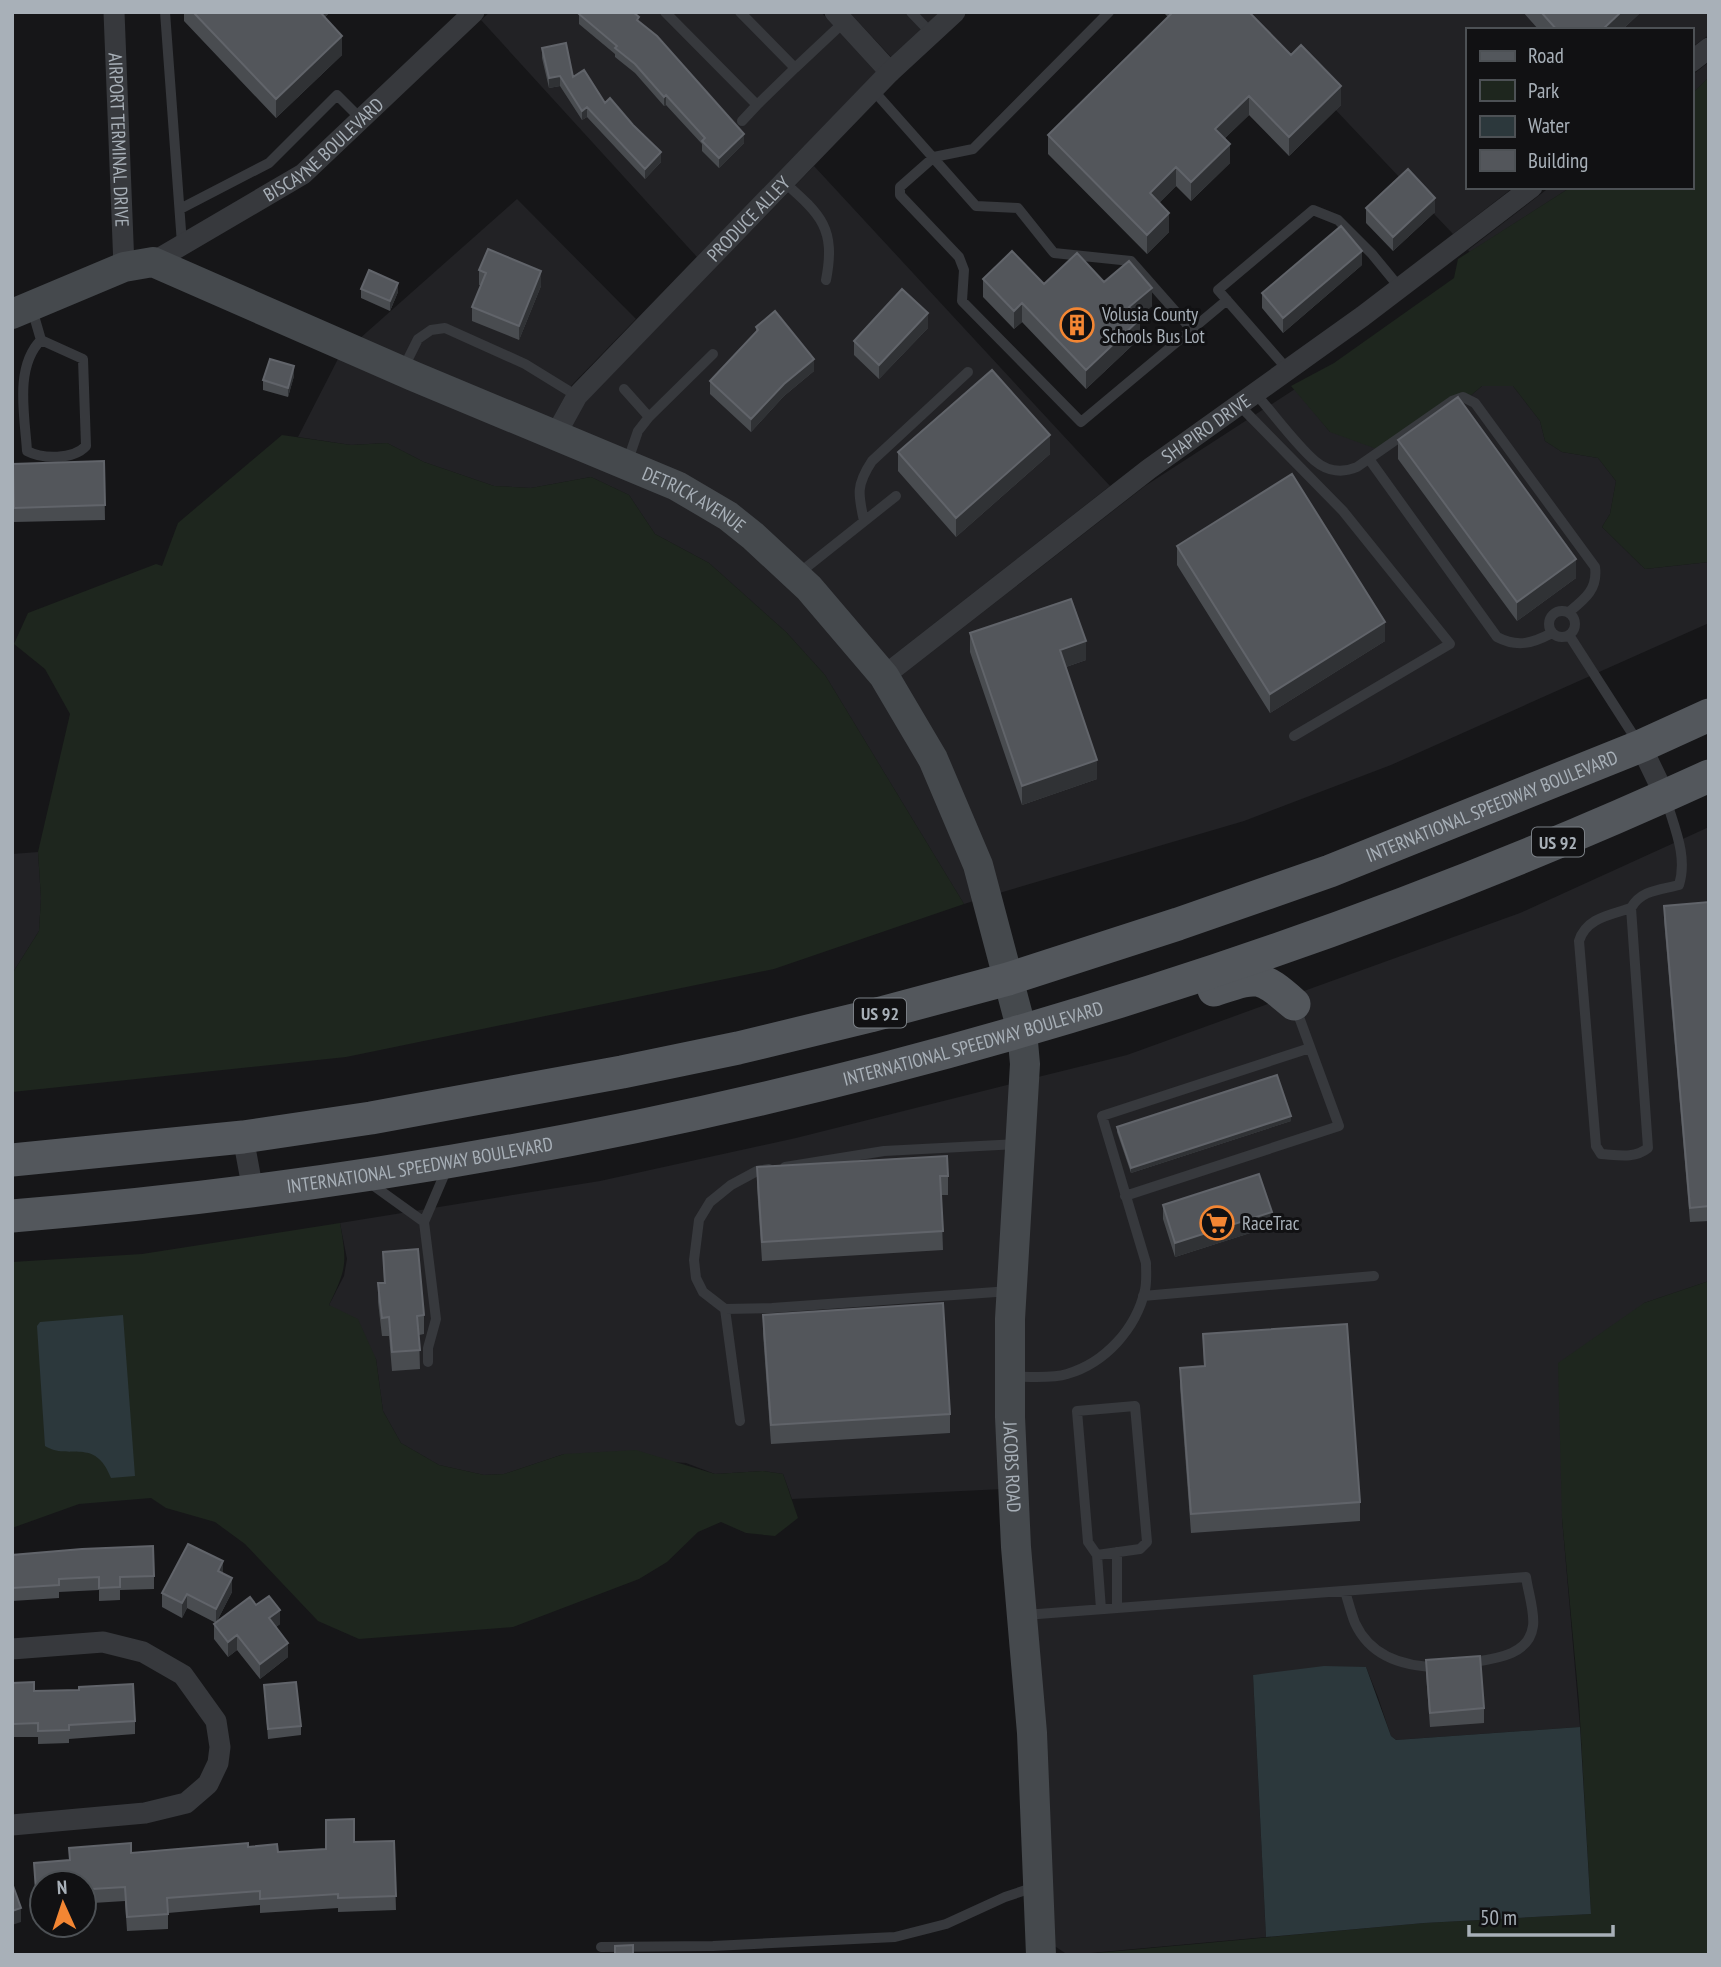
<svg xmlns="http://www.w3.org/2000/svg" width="1721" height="1967" font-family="'PT Sans Narrow',sans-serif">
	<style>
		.built { fill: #222225 }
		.green { fill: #1e261e }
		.water { fill: #2c383c }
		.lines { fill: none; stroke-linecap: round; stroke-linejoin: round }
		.lane { stroke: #37393d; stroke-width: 10 }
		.street { stroke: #37393d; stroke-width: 21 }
		.secondary { stroke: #45494d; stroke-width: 30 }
		.primary { stroke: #53575c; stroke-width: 33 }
		.wall { fill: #494c50 }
		.shaded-wall { fill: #303235 }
		.building { fill: #53565b; stroke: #61646a; stroke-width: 2 }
		.labels { text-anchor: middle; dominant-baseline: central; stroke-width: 6; stroke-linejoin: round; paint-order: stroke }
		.shield { fill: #111113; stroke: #7b8086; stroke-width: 2 }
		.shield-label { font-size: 18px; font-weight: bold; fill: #a8b0b8 }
		.street-label { font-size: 19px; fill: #a8b0b8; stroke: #111113 }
		.poi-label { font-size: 19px; fill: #a8b0b8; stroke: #111113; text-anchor: start }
	</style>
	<rect width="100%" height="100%" fill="#161618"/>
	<path class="built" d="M490,12H821L876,72L697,257L481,20Z
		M849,12H940L891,57Z
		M1243,12H1709V35L1691,48V30H1467V187H1514L1453,234Z
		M1709,62V77L1691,95V76Z
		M814,166L1110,486L885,662L815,580L570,429L584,403Z
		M1550,187H1571L1470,252L1468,250Z
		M517,199L636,319L570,387L552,420L358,340Z
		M339,357L623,476L723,525L803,596L876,683L924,764L977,900L964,904L825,675L786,632L709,563L655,534L629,495L591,477L531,488L494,486L424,462L387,443L351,445L298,437Z
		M1482,386H1513L1540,421L1545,441L1562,452L1598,458L1616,481L1610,514L1602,527L1645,569L1709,562V623L1391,765L1244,821L996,894L897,679L1145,486L1295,389L1330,432L1450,413Z
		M1709,827V1281L1644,1303L1562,1518L1580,1727L1396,1740L1391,1736L1378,1697L1366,1667L1253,1675L1266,1937L1068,1955L1053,1945L1019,1417L1034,1078L1127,1055L1520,913Z
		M38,852L41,898L39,931L12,974V854Z
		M1015,1083L1004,1489L792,1499L783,1474L763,1471L715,1474L686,1463L564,1454L504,1474L484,1475L439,1465L401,1443L383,1411L376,1359L329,1305L344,1276L347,1259L340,1223L600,1181L796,1138Z"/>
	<path class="green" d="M1709,77V562L1645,569L1602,527L1610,514L1616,481L1598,458L1562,452L1545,441L1540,421L1513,386H1482L1450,413L1385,452L1330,432L1291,386L1334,363L1454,278L1458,259L1571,187H1691V95Z
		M282,435L351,445L387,443L424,462L494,486L531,488L591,477L629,495L655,534L709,563L786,632L825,675L964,904L774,969L346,1057L12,1092V974L39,931L41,898L38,852L70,714L45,669L14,644L28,613L156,564L162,566L178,523Z
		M340,1223C347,1263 347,1268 329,1305L358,1319L376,1359L383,1411L401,1443L439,1465L484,1475L504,1474L564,1454L636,1450L715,1474L763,1471L783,1474L798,1518L775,1536L746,1533L721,1522L698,1532L667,1562L639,1579L513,1627L359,1639L318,1621L245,1544L215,1522L166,1508L151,1498L79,1504L12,1528V1262L142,1254Z
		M1709,1281V1955H1075L1424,1923L1591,1914L1579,1702L1562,1518L1558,1363L1644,1303Z"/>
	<path class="water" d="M123,1315L135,1476L111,1478C95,1436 69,1461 45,1446L37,1326L40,1322Z
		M1324,1666L1366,1667L1391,1736L1396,1740L1580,1727L1591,1914L1424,1923L1266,1937L1253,1675Z"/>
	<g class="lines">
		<path class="lane" d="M165,12L182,244
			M665,12L757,105L795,68
			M740,12L795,68L844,22
			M911,12L932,34
			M1109,12L973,149L934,157L900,187V195L959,257L964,270L962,301L1081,422L1227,300
			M873,90L976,206L1018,208L1054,253L1131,261L1191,329
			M742,121L757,105
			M784,182C821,215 836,228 826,280
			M180,209L269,163L337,95L361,119
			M32,309L41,340
			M41,340L83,359L86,446C73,460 42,459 27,451C25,417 14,367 41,340Z
			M1288,370L1218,290L1313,210L1338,220L1372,254L1400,288
			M402,371L418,339L431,330L445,328L525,364L577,396
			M624,389L649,417
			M1255,393C1273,413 1296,445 1315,461C1328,472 1343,473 1357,467L1452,401L1463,397L1475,403L1595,567C1598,589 1585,599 1569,612
			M1239,405L1343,511L1450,644L1294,736
			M1369,459L1497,637C1518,648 1533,643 1552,633
			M627,463L638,431L649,417L713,354
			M864,521C858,494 856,485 872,461L968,372
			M798,574L896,496
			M1549 624a13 13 0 1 1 26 0a13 13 0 1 1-26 0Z
			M1569,635L1639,744
			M1631,908C1610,915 1586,918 1579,941L1596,1146L1601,1154C1618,1155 1634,1159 1648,1148L1631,908C1641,890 1660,890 1679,885C1688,856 1674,827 1666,799
			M785,1167L884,1151L1019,1144
			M769,1169L757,1171L731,1185L710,1202L699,1220L694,1260L696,1278L703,1292L725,1309L772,1308L1010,1291
			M367,1181L424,1222L448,1166
			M1125,1196L1339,1126L1295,1006
			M424,1222L436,1319L428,1348V1362
			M1143,1296L1374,1276
			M725,1309L740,1421
			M1013,1377C1030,1376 1051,1379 1067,1374C1105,1363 1136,1329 1145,1290C1147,1281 1146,1272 1146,1263L1102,1116L1310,1048
			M1117,1552V1608
			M1097,1555L1140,1549L1147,1542L1135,1406L1077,1411L1088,1542L1097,1555L1101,1609
			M1345,1591C1348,1601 1351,1613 1355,1623C1371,1658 1406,1667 1440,1667
			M1025,1615L1526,1577C1528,1592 1535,1612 1533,1626C1529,1657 1491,1659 1467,1663
			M601,1947L713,1946L895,1937L946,1924L1005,1897L1035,1887"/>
		<g class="street">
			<path id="s1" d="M114,12L124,267"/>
			<path d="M835,12L890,72"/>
			<path d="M1691,62L1709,48"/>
			<path id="s2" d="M153,262L303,174L474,12"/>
			<path id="s3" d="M556,434L577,396L890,72L955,12"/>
			<path id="s4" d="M884,676L1149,469L1363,316L1532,187"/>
			<path d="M1641,746L1665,796"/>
			<path d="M243,1137L253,1191"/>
			<path d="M12,1649L103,1642L143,1652L183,1675L216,1721L220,1747L218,1763L208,1784L186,1803L145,1813L12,1825"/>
		</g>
		<path class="secondary" id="s5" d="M12,314L124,267L153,262L413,376L677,486L728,516L753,536L809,588L884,676L933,759L978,865L1022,1031L1025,1064L1010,1319V1417L1016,1547L1032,1733L1041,1955"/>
		<g class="primary">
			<path d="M1214,990C1257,976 1259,973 1294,1004"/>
			<path id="s6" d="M12,1160L243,1137L371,1118L622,1072L738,1048L870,1016L1008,979L1178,924L1330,871L1641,746L1709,715"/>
			<path id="s7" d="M12,1216C596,1169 1176,1020 1709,776"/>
		</g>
	</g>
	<path class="wall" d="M184,12H330L325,17L342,55L276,118L184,21Z
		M1163,12H1249L1341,105L1289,156L1249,115L1225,138L1230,163L1191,201L1176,186L1159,203L1169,232L1147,254L1048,154V135L1168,17Z
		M1523,12H1641L1622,30H1539Z
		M579,14L639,22L744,143L719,168L702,151V144L666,105L664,106L635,73L615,57V54L579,24Z
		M542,48L573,77L605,103L661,162L645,179L587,117L582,120L560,86L549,88L542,58Z
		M1366,208L1435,212L1393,251L1366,223Z
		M1362,265L1283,333L1262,308V293Z
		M479,270L541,286L519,340L472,321V307L481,285H479Z
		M983,279L1044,284L1104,282L1152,306L1138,318L1140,338L1086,389L1022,322L1014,329L983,297Z
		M361,289L398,292L390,311L361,298Z
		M756,327L814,371L784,396L751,432L710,394V381L756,332Z
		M928,328L879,379L854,355V341Z
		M294,376L288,397L263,390V380Z
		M1398,440L1576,578L1517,621L1398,459Z
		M898,452L1050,454L956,537L898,471Z
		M104,461L105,520L14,522L13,464Z
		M1177,546L1385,641L1270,713L1177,565Z
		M970,633L1086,660L1066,667L1097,779L1022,805L970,652Z
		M1709,902V1221L1690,1222L1664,920V906Z
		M1291,1121L1131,1173L1117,1132V1127Z
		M757,1167L948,1176V1195H941L943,1250L762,1261L757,1187Z
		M1163,1205L1272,1226L1175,1257L1163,1219Z
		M383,1252L424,1315V1334L419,1335L420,1369L392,1371L389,1336H382L378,1302V1283H384Z
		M763,1315L950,1414V1433L771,1444L763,1334Z
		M1203,1334L1360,1502V1521L1191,1533L1180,1387V1368L1204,1366Z
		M12,1555L154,1576V1589L120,1590V1600L99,1601V1590L59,1592V1598L12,1601Z
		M223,1573L232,1592L216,1623L256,1605L280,1624L276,1627L288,1657L260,1679L237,1650L228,1657L214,1639V1624L216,1623L187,1608L182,1618L162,1607V1593Z
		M1426,1660L1484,1708V1723L1430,1727L1426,1674Z
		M12,1683L34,1691L135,1721V1734L69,1739V1743L38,1744V1737H13V1734H12Z
		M264,1685L301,1726V1735L268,1739Z
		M394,1841L396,1910L338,1912V1908L260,1913V1905L168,1913V1929L127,1931L125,1901L93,1903V1909H84V1883H42V1918H37L34,1863L69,1860V1848L131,1853L248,1847L278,1852L326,1849L354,1842Z"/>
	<path class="shaded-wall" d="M315,12H330L315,26Z
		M1621,12H1641L1622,30H1602Z
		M342,36V55L276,118V99Z
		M560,76V86L549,88V78Z
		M1341,86V105L1289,156V137Z
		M666,95V105L664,106V97Z
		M1249,96V115L1215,148V129Z
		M587,107V117L582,120V111Z
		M744,134V143L719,168V158Z
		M1230,144V163L1191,201V182Z
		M661,152V162L645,179V169Z
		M1176,167V186L1150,212V193Z
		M1435,198V212L1393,251V237Z
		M1169,213V232L1147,254V235Z
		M1362,251V265L1283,333V318Z
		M541,271V286L519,340V326Z
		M398,283V292L390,311V301Z
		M1152,288V306L1129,326V307Z
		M1022,303V322L1014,329V311Z
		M928,313V328L879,379V365Z
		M1140,319V338L1086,389V370Z
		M814,359V371L784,396L751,432V419L784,384Z
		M294,366V376L288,397V388Z
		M1050,435V454L956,537V518Z
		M1576,559V578L1517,621V602Z
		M1385,622V641L1270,713V694Z
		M1086,641V660L1060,669V650Z
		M1097,760V779L1022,805V786Z
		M1291,1116V1121L1131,1173V1168Z
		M1272,1212V1226L1175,1257V1243Z
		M223,1561V1576L218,1571Z
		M232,1578V1592L216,1623V1609Z
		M187,1594V1608L182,1618V1603Z
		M280,1610V1624L269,1632V1618Z
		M237,1635V1650L228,1657V1642Z
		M288,1643V1657L260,1679V1664Z
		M21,1908V1922L12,1925V1911Z"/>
	<path class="building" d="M193,12H320L342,36L276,99Z
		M581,12H633L639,17L637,20L657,36L744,134L719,158L702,141L705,138L666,95L664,97L635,64L615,48L617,46L579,14Z
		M1173,12H1249L1291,55L1301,45L1341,86L1289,137L1249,96L1215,129L1230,144L1191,182L1176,167L1150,193L1169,213L1147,235L1048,135Z
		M1541,12H1621L1602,30H1557Z
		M566,43L573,77L584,70L605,103L610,98L633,125L661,152L645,169L587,107L582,111L560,76L549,78L542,48Z
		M1408,169L1435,198L1393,237L1366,208Z
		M1341,226L1362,251L1283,318L1262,293Z
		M488,249L541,271L519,326L472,307L486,273L479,270Z
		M1012,251L1044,284L1077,253L1104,282L1129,261L1152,288L1129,307L1140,319L1086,370L1022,303L1014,311L983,279Z
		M369,270L398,283L390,301L361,289Z
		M902,289L928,313L879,365L854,341Z
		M775,311L814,359L784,384L751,419L710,381L758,330L756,327Z
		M270,359L294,366L288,388L263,380Z
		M992,370L1050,435L956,518L898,452Z
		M1458,397L1576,559L1517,602L1398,440Z
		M104,461L105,505L14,508L13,464Z
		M1292,474L1385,622L1270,694L1177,546Z
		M1071,599L1086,641L1060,650L1097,760L1022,786L970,633Z
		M1709,902V1206L1690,1208L1664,906Z
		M1277,1075L1291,1116L1131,1168L1117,1127Z
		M947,1156L948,1176H940L943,1231L762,1242L757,1167Z
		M1259,1174L1272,1212L1175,1243L1163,1205Z
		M418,1249L424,1315L417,1316L420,1350L392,1352L389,1317L382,1318L380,1302L378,1283H385L383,1252Z
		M943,1303L950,1414L771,1425L763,1315Z
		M1347,1324L1360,1502L1191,1514L1180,1368L1205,1366L1203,1334Z
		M188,1544L223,1561L218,1571L232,1578L216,1609L187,1594L182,1603L162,1593Z
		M153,1546L154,1576L120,1577V1587L99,1588V1577L59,1579V1585L12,1588V1555L82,1549Z
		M269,1596L280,1610L269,1618L288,1643L260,1664L237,1635L228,1642L214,1624L250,1597L256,1605Z
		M1480,1656L1484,1708L1430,1713L1426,1660Z
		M34,1682V1691L79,1690V1687L133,1684L135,1721L69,1725V1730L38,1731V1723L13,1724V1721H12V1683Z
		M296,1682L301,1726L268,1729L264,1685Z
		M354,1819V1842L394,1841L396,1896L338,1898V1894L260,1899V1891L167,1898L168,1914L127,1917L125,1887L92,1889L93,1894L84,1895V1883H42V1903L37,1904L34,1863L70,1860L69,1848L131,1843V1853L248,1843V1847L277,1844L278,1852L326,1849V1820Z
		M12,1883L21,1908L12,1911Z
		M633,1945V1955H615V1946Z"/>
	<defs>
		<symbol id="building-ring" viewBox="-11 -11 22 22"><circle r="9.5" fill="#111113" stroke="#f38633" stroke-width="1.5"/><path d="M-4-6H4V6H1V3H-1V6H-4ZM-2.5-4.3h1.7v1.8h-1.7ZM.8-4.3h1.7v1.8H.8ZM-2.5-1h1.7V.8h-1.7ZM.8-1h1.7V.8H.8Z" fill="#f38633"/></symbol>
		<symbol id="supermarket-ring" viewBox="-11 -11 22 22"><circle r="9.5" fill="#111113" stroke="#f38633" stroke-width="1.5"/><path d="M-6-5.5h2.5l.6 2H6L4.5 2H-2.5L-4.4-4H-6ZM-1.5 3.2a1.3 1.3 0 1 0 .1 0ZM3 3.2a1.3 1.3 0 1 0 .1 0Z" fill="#f38633"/></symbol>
	</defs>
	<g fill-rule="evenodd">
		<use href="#building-ring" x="1058" y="306" width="38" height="38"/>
		<use href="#supermarket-ring" x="1198" y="1204" width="38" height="38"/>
	</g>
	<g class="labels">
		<g class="shield">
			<rect x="1532" y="827.5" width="52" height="29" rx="5"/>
			<rect x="854" y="998.5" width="52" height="29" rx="5"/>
		</g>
		<g class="shield-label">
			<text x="1558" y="842">US 92</text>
			<text x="880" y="1013">US 92</text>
		</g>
		<g class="street-label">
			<text stroke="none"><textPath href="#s1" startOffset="128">AIRPORT TERMINAL DRIVE</textPath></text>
			<text stroke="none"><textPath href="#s2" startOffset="205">BISCAYNE BOULEVARD</textPath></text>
			<text stroke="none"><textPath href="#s3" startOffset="290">PRODUCE ALLEY</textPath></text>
			<text stroke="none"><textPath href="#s4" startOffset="406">SHAPIRO DRIVE</textPath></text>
			<text stroke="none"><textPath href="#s5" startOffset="742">DETRICK AVENUE</textPath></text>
			<text stroke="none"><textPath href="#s6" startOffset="1528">INTERNATIONAL SPEEDWAY BOULEVARD</textPath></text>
			<text stroke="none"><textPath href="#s7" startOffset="978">INTERNATIONAL SPEEDWAY BOULEVARD</textPath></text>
			<text stroke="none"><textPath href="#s7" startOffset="411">INTERNATIONAL SPEEDWAY BOULEVARD</textPath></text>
			<text stroke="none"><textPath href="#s5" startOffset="1824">JACOBS ROAD</textPath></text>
		</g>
		<g class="poi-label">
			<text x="1102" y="314">Volusia County<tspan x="1102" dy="22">Schools Bus Lot</tspan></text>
			<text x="1242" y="1223">RaceTrac</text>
		</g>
	</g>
	<rect width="1721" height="1967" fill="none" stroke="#a8b0b8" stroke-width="28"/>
	<rect x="1466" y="28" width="228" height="161" fill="#111113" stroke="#4d5155" stroke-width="2"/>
	<rect x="1480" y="51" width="35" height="10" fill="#53575c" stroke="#4d5155" stroke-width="2"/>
	<text x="1528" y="63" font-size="21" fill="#a8b0b8">Road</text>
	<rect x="1480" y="80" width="35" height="21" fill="#1e261e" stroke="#4d5155" stroke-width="2"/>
	<text x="1528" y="98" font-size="21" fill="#a8b0b8">Park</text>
	<rect x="1480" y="116" width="35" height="21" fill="#2c383c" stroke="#4d5155" stroke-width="2"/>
	<text x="1528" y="133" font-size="21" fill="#a8b0b8">Water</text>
	<rect x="1480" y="150" width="35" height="21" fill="#53565b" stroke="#4d5155" stroke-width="2"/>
	<text x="1528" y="168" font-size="21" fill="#a8b0b8">Building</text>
	<g transform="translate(63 1904) rotate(357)"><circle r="33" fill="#111113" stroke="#4d5155" stroke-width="2"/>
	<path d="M0-5L12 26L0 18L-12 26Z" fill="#f38633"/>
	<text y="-10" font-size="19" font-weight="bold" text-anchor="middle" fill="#a8b0b8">N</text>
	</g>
	<path d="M1469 1925v10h144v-10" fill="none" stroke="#a8b0b8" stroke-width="3.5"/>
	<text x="1480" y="1925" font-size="21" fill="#a8b0b8" stroke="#111113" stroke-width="5" paint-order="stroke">50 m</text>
</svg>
